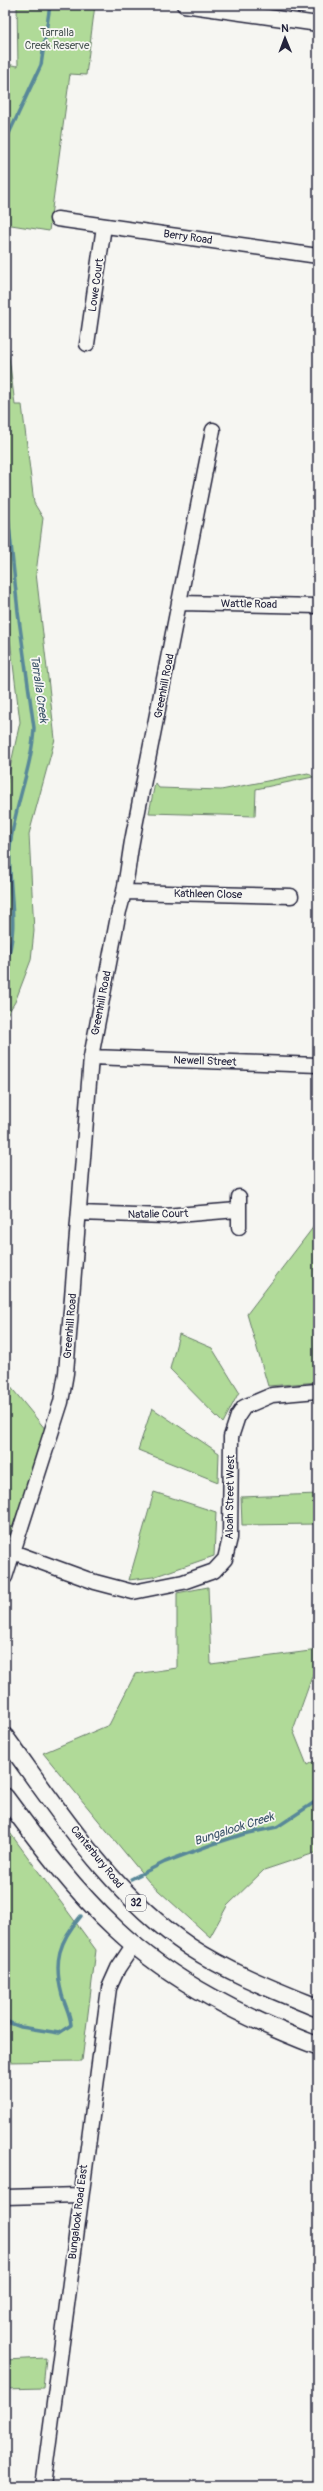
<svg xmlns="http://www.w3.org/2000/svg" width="323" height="2491" font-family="Pangolin,sans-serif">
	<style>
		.green { fill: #b0da98; stroke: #697e6a }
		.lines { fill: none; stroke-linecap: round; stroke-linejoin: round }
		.stream { stroke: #588899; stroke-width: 3.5 }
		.minor-casing { stroke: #22223b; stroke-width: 17 }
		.major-casing { stroke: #22223b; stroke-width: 20 }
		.minor { stroke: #f6f6f2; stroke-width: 14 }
		.major { stroke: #f6f6f2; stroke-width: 17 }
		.labels { text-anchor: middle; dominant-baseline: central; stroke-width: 3.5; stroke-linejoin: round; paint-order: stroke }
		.shield { fill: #f6f6f2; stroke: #626272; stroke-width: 1 }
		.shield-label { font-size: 10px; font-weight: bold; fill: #22223b }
		.park-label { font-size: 11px; fill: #4d5957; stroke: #f6f6f2 }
		.street-label { font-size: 11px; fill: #22223b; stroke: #f6f6f2 }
		.water-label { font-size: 12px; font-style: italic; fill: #3d556a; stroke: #f6f6f2 }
	</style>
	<rect width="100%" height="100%" fill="#f6f6f2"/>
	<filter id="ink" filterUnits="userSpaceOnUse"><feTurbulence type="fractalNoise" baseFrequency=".025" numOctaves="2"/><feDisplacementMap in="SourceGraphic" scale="8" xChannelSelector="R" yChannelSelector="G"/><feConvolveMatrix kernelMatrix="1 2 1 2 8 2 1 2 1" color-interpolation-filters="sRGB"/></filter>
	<g filter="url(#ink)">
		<path class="green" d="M17,5H95L86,75L70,74L49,231L5,224V64L18,66Z
			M5,325L15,405H22L34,503L43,518L36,573L55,739L29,834L34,931L31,960L15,1002L5,1018V791L20,722L9,631L5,630Z
			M308,773L313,777L256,789L255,816L149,813L155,783L159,788L221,790Z
			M318,1221V1382L268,1386L247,1314Z
			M179,1334L212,1348L239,1392L223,1423L170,1369Z
			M5,1380L46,1430L5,1558Z
			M152,1408L219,1453L218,1482L138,1450Z
			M154,1492L216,1512L214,1556L153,1577L129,1580Z
			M318,1494V1524L242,1525L241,1497Z
			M208,1587L211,1664L318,1650V1660L293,1730L307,1765L318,1759V1852L264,1870L227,1906L210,1937L149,1882L43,1753L109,1725L135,1674L177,1668V1593Z
			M5,1826L96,1950L82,2061L5,2062Z
			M46,2358L43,2388L5,2389V2360Z"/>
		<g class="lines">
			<path class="stream" d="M5,142L41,65L50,5
				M5,486L18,612L34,728C32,768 14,807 10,847C7,886 21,928 5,965
				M5,1454V1465
				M131,1879L165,1862L213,1844L244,1834L277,1827L318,1800
				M5,2021L21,2027L59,2033L71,2025C70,2013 65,2006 62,1995C53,1961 59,1941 81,1916"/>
			<defs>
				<path id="minor" d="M184,5L318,24
					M57,219L318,256
					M87,344L104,226
					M181,603L318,606
					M126,892L291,896
					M91,1057L318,1065
					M239,1197V1227
					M79,1213L165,1216L237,1210
					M13,1552L95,1582L133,1592L183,1582L214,1571L225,1559L230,1538L231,1437L238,1416L244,1407L272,1395L317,1391
					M5,1577L61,1402L66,1373L91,1057L119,911C127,887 128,861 133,836L213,430
					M5,2197L80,2195
					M43,2486L109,1988L118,1968L134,1944"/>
				<path id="major" d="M5,1737C59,1811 112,1895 190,1947C230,1973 274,1990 318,2008
					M5,1797C39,1843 74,1890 116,1929C174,1983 245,2018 318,2046"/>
			</defs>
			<use href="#minor" class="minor-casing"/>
			<use href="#major" class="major-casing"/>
			<use href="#minor" class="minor"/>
			<use href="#major" class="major"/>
		</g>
	</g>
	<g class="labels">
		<rect class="shield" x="126" y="1895" width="20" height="16" rx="3"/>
		<g class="shield-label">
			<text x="136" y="1903">32</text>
		</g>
		<g class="park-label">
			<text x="57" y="32">Tarralla<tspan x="57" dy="13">Creek Reserve</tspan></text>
		</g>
		<g class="street-label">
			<text transform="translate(188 237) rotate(8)">Berry Road</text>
			<text transform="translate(96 285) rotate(-82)">Lowe Court</text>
			<text transform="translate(249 604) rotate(1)">Wattle Road</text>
			<text transform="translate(164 686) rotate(-79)">Greenhill Road</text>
			<text transform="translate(208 894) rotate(1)">Kathleen Close</text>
			<text transform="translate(101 1003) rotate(-79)">Greenhill Road</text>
			<text transform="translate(205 1061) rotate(2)">Newell Street</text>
			<text transform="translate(158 1214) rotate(-1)">Natalie Court</text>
			<text transform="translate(70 1326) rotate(-85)">Greenhill Road</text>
			<text transform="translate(230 1497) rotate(-89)">Aloah Street West</text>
			<text transform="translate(97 1857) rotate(51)">Canterbury Road</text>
			<text transform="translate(78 2212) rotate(-83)">Bungalook Road East</text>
		</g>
		<g class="water-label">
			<text transform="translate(39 689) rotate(82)">Tarralla Creek</text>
			<text transform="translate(234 1829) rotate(-18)">Bungalook Creek</text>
		</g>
	</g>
	<rect width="323" height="2491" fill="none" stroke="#f6f6f2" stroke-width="20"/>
	<rect x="10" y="10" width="303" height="2471" fill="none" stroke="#22223b" stroke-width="1.5" filter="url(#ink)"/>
	<g transform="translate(285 38) rotate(359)" stroke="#f6f6f2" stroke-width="3" paint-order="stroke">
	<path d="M0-3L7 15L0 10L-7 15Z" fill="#22223b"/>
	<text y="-6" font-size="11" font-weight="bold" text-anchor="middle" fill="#22223b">N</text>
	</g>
</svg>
